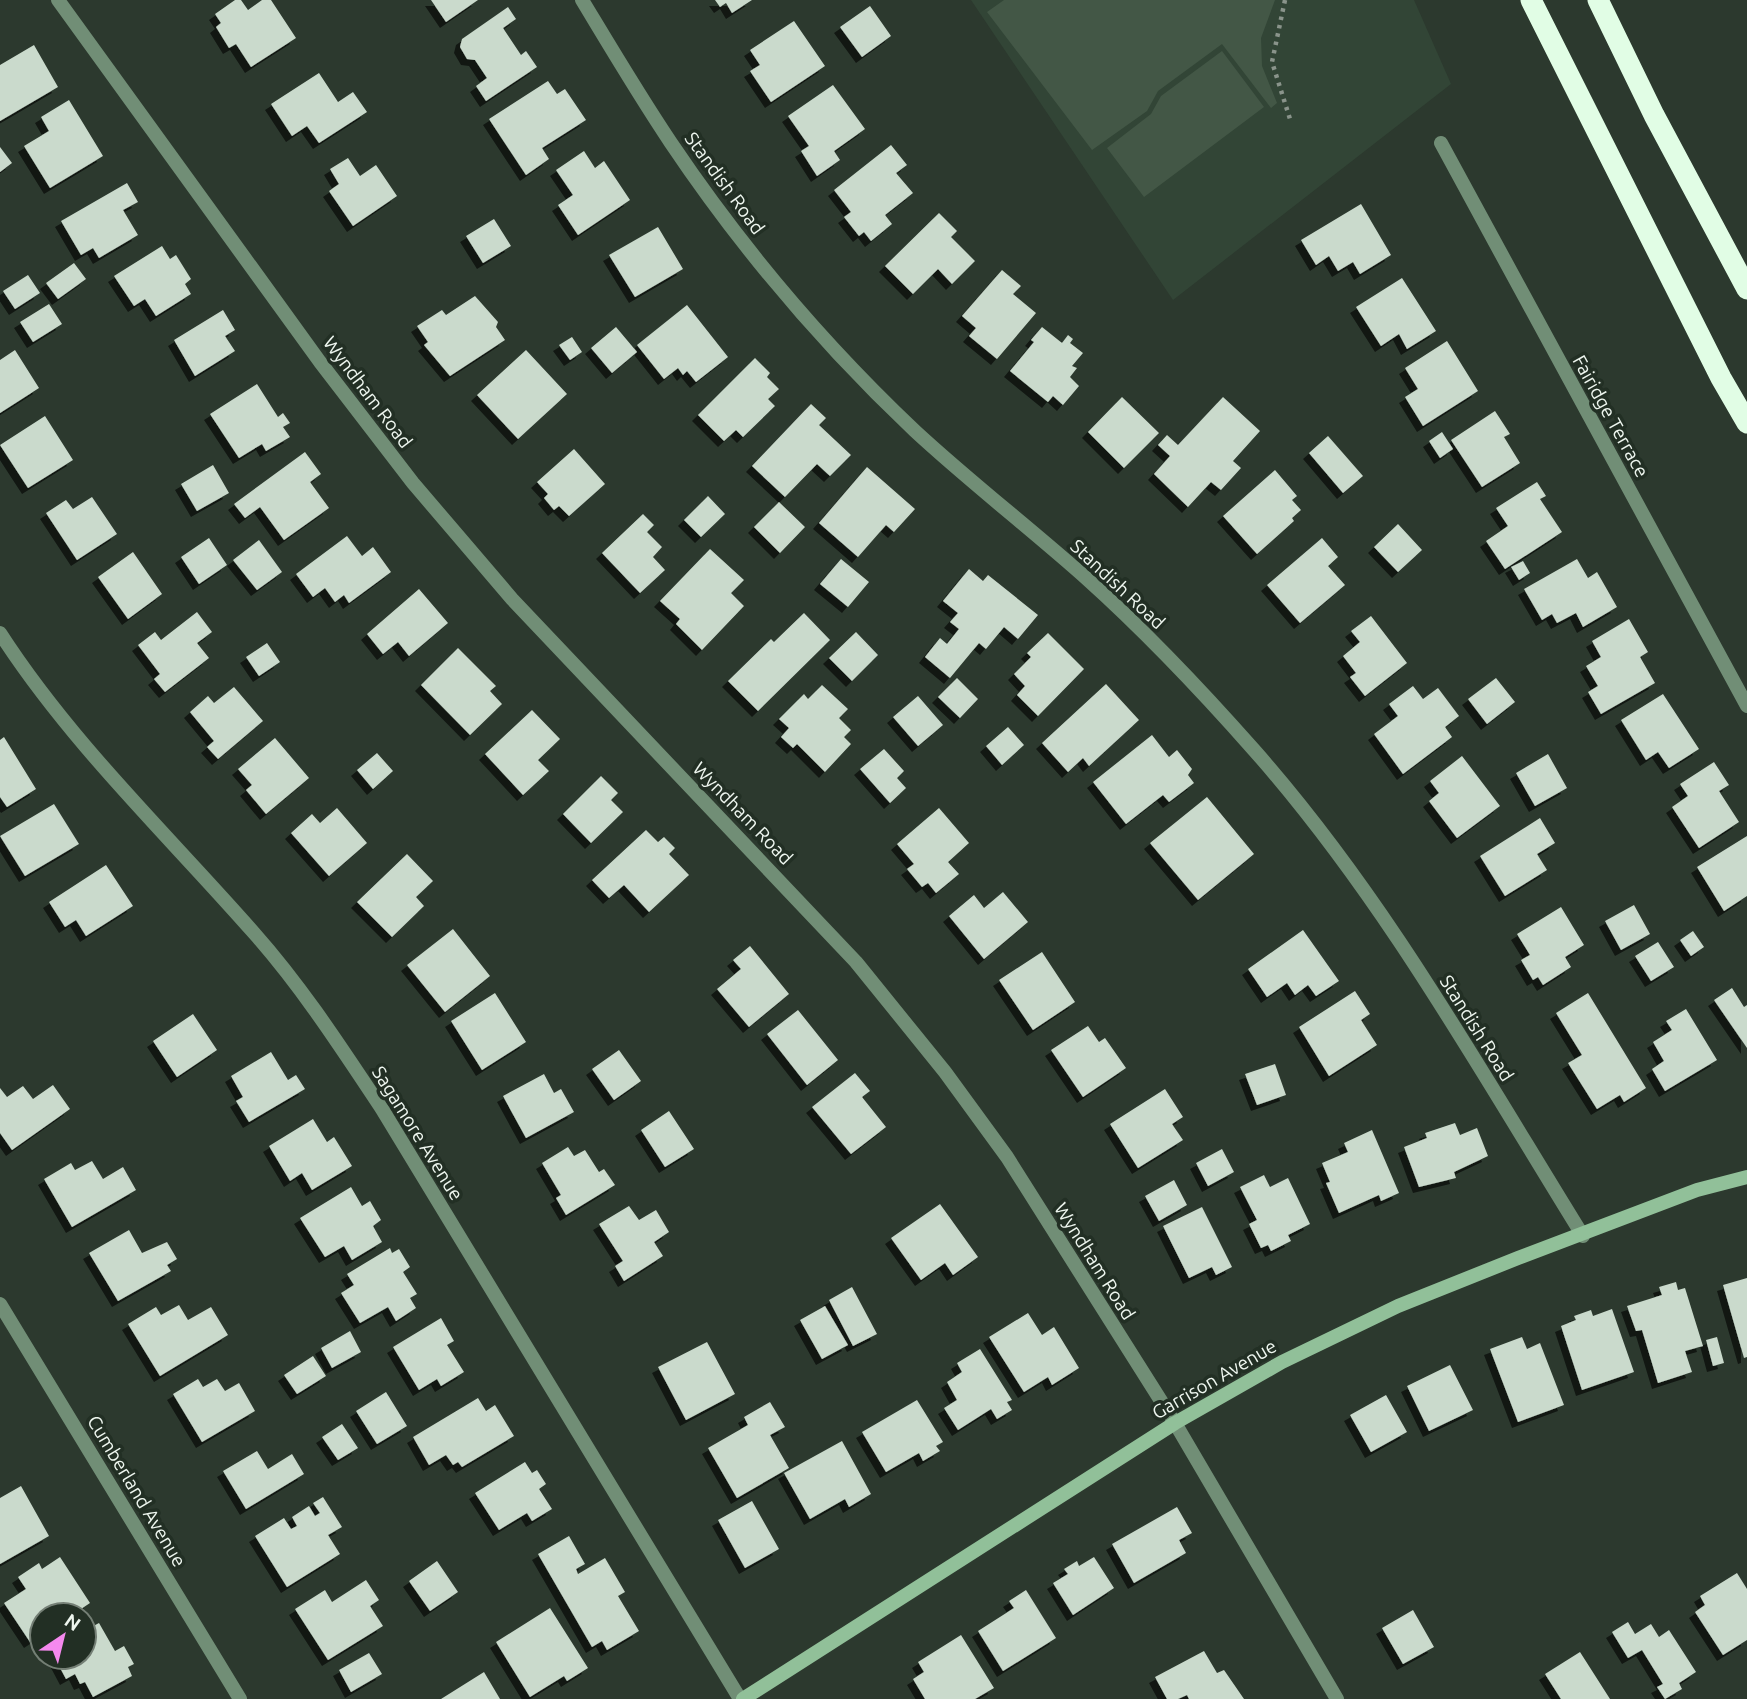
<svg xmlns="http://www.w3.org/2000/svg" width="1747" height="1699" font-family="Ubuntu,sans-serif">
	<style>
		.built { fill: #324536 }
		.green { fill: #435746 }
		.building { fill: #cadacc; filter: url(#shadow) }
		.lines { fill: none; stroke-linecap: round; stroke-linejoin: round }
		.path { stroke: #8a948b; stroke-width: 4.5; stroke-dasharray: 3.5 5; stroke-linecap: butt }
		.street { stroke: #718e76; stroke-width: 14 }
		.secondary { stroke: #91c099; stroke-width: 14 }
		.highway { stroke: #e1fde5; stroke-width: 21 }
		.labels { text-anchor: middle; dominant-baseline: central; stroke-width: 7; stroke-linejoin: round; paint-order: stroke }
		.street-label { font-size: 19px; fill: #eef6ef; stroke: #222f24 }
	</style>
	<defs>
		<filter id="shadow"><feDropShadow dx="-6" dy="6" stdDeviation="0" flood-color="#0009"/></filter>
	</defs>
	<rect width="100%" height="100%" fill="#2c392e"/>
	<path class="built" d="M971,0H1414L1451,84L1173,300Z"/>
	<path class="green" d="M1004,0H1275L1261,38L1262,66L1277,103L1271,108L1222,44L1158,91L1147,111L1092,150L987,12Z
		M1222,51L1264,107L1144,197L1107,148L1151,114L1161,96Z"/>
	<path class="building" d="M235,0H241L248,10L262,0H271L296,38L251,67L236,44L229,48L216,27L221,23L215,14Z
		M431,0H478L446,22Z
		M715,0H752L732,13L726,3L720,7Z
		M870,6L891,36L862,57L840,27Z
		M508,7L516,19L503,28L521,55L526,51L537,67L486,101L476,86L487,78L475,60L467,59L460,47L462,39Z
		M794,21L825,66L771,102L750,71L760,65L750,50Z
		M34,45L58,87L0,121V65Z
		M319,73L338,102L353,92L367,112L319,143L307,126L292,136L271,104Z
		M548,81L557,94L565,89L586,120L542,148L549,159L526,175L489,119Z
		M833,85L865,129L834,151L840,160L817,176L801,151L809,146L788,116Z
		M69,100L103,156L50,188L24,146L49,131L41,117Z
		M891,145L907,165L896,173L913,193L885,215L892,224L871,241L864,232L859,236L844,217L851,212L834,190Z
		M0,147L12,163L0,172Z
		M584,151L595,168L604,161L630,200L578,235L558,205L573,195L556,170Z
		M348,158L360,176L376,165L397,196L353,226L329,191L339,184L330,169Z
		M127,183L138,202L123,210L138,235L99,258L93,248L81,255L61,221Z
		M1361,204L1391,255L1360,274L1353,262L1338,271L1329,256L1316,265L1301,240Z
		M939,213L957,231L951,237L975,261L952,284L938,269L913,294L885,266Z
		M494,219L511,246L483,263L466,236Z
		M658,227L683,269L635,297L609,255Z
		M162,246L170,259L176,255L191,279L185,284L191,294L156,316L145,299L134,306L114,276Z
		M74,263L86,279L58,299L46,283Z
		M1002,270L1021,286L1013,294L1036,313L997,359L969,336L976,328L962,316Z
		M28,275L40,293L15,309L3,291Z
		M1402,278L1436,331L1407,349L1399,334L1381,346L1356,307Z
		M475,296L498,322L496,327L505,340L450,376L424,345L428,342L417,326L442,310L446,315Z
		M49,304L62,324L33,342L20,322Z
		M687,305L728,357L696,382L687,371L683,375L678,368L664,379L637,345Z
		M223,310L235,330L225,336L235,351L195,376L174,340Z
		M616,327L637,352L612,373L591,348Z
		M1042,327L1062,343L1068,335L1073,339L1070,343L1083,353L1072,366L1077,368L1070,377L1079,386L1063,405L1053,396L1048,402L1010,371L1034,342L1031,340Z
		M572,337L582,352L570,360L559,345Z
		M1447,341L1478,391L1423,426L1405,397L1418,389L1405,368Z
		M15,350L39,388L0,413V360Z
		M526,350L567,394L518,439L477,395Z
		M755,358L770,373L767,377L779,389L768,399L775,406L743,437L736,430L724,441L698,415Z
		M257,384L278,417L283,413L290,423L283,427L290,437L266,451L262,444L239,458L210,414Z
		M1122,397L1159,433L1124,468L1088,432Z
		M1223,397L1260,431L1233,461L1241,468L1221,490L1211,482L1188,507L1154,474L1170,456L1158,445L1167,435L1178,445Z
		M811,404L826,418L819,425L851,455L830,476L817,464L785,497L752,466Z
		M1495,411L1510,434L1504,437L1520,463L1482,487L1451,440Z
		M45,416L73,460L28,488L0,445Z
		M1442,432L1453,449L1440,458L1429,441Z
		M1328,436L1363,476L1343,493L1309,453Z
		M574,449L605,484L569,516L559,506L554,510L544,498L548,494L537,482Z
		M305,452L321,474L310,482L329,508L284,540L260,507L245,518L234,504Z
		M213,465L229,493L197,511L181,484Z
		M867,467L915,509L894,532L886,525L858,557L819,523Z
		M1275,470L1297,496L1292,500L1301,510L1292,518L1294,521L1257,554L1223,516Z
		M1537,482L1546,496L1540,499L1562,532L1505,569L1486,541L1508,526L1496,508Z
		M708,496L725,514L701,537L684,520Z
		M92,497L117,534L77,560L46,513L66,500L73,509Z
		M779,502L805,527L780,553L754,527Z
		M643,514L654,525L647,532L662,547L653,557L665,570L640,593L602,553Z
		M1398,524L1422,550L1398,572L1374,547Z
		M347,536L362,556L373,547L391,572L349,603L344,595L335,602L325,588L313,597L296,574Z
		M209,538L227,565L199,584L181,557Z
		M1322,538L1338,557L1328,566L1345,585L1300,623L1267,585Z
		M259,540L282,572L257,590L233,560Z
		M710,549L744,580L731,593L744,606L702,650L676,624L680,619L660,601Z
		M133,552L162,594L128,619L98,577Z
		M841,559L869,582L848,607L820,584Z
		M1577,559L1588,578L1597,572L1617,607L1583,627L1576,613L1557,623L1552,614L1542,620L1524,589Z
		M1523,561L1530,573L1519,580L1511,567Z
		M969,569L983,581L988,575L1038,615L1018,639L1004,627L986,649L979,643L950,678L925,657L940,638L947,644L959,629L950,622L958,613L943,601Z
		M419,589L448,623L409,656L398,642L383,654L367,634Z
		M197,612L212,632L197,643L209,658L165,692L154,679L160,674L138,645L155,632L161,640Z
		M804,613L830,640L758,711L728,681L771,639L774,642Z
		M1371,616L1407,663L1365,696L1350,677L1356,673L1343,656L1360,642L1351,631Z
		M1629,619L1648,652L1640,657L1655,683L1601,714L1588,692L1598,686L1586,666L1601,657L1592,641Z
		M856,632L878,655L852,681L829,658Z
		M1048,633L1084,669L1038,716L1017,695L1025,686L1014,674L1031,657L1027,653Z
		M267,643L280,662L259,676L246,657Z
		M458,648L496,686L490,691L502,704L470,735L421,685Z
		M957,678L978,699L960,718L938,697Z
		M1496,678L1515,702L1487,724L1468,699Z
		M1106,684L1139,720L1089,766L1083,758L1068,772L1042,743Z
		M822,685L848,709L839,718L851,730L844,737L851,744L825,772L797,744L793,748L781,737L789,728L779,719L804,694L808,699Z
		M1413,686L1423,699L1438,688L1459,716L1445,727L1452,737L1403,774L1374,734L1398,716L1389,704Z
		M234,687L263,721L218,759L207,747L214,741L190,712L208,696L214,703Z
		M1663,694L1699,749L1669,768L1658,752L1646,760L1621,720Z
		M918,696L943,725L918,746L893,717Z
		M532,710L560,739L538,760L549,771L523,795L485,754Z
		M1008,727L1024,745L1002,765L986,746Z
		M1152,735L1169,757L1177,750L1192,769L1188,775L1194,783L1169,802L1163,795L1126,824L1093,782Z
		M4,737L36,789L7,807L0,797V740Z
		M275,738L309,778L266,814L246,790L252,785L238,769Z
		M884,749L904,771L897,778L906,788L890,803L860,769Z
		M377,753L393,771L373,789L357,770Z
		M1548,754L1567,788L1535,806L1516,773Z
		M1462,756L1500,806L1457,838L1429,801L1439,793L1430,781Z
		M1714,762L1729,785L1719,791L1739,822L1699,848L1672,807L1688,796L1680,784Z
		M601,776L618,793L611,800L623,812L591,843L563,814Z
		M1207,797L1254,854L1198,900L1150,843Z
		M54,804L79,844L25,876L0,836Z
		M337,808L367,843L329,876L291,833L312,814L320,823Z
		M939,808L969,843L948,862L959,874L936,893L928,883L922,887L907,869L914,864L897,844Z
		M1540,818L1555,843L1537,854L1547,870L1505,896L1480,856Z
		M646,830L658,842L664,837L675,848L669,854L689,875L649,912L624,885L609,898L592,880Z
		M1747,836V896L1724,911L1697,867Z
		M407,854L433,881L416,897L424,906L392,937L357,902Z
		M106,865L133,906L86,936L76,920L65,927L49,902Z
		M1003,892L1028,922L984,959L949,916L974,895L984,908Z
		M1634,905L1650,934L1621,950L1605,921Z
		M1561,907L1584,945L1565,957L1571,967L1543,985L1538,977L1533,980L1521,960L1530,955L1517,934Z
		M453,929L490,976L445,1012L407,965Z
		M1303,930L1339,981L1316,996L1308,985L1295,995L1287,983L1267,997L1248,969Z
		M1693,931L1704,947L1691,956L1680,940Z
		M1658,942L1674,967L1651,981L1635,956Z
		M750,946L789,994L749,1027L717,989L741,969L733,960Z
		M1042,952L1075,1002L1033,1030L999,980Z
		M1732,988L1744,1007L1747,1005V1048L1714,1000Z
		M1355,991L1370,1014L1361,1020L1377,1045L1329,1076L1299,1027Z
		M495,993L526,1042L482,1070L451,1021Z
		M1588,993L1646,1088L1624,1102L1620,1095L1597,1109L1568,1063L1582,1055L1556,1013Z
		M1686,1009L1717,1060L1665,1091L1652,1069L1664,1061L1653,1042L1672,1030L1666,1021Z
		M798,1010L838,1060L807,1085L767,1034Z
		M193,1014L217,1050L177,1077L153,1041Z
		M1088,1026L1099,1042L1105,1038L1126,1068L1083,1097L1051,1050Z
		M619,1050L641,1081L614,1100L592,1069Z
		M271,1052L288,1080L296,1075L305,1089L249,1122L236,1101L243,1097L231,1076Z
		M1275,1064L1286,1095L1257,1105L1245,1074Z
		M855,1073L870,1091L862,1097L886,1127L851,1154L812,1107Z
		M544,1074L554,1093L561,1089L574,1112L526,1138L503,1096Z
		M53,1085L70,1109L12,1150L0,1133V1088L7,1097L23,1086L33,1099Z
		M1165,1089L1183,1117L1172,1124L1183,1140L1138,1168L1110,1124Z
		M669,1111L694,1149L665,1167L641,1130Z
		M313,1119L327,1142L334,1137L352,1166L312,1190L302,1173L290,1181L269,1146Z
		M1455,1123L1460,1135L1477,1128L1488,1156L1454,1172L1456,1178L1419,1187L1404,1147L1427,1138L1425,1133Z
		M1372,1130L1399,1193L1381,1201L1379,1195L1339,1213L1326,1183L1330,1182L1322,1163L1348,1152L1344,1143Z
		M568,1147L574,1156L585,1150L599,1172L604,1169L615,1185L566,1215L556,1198L561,1195L542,1163Z
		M1222,1149L1234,1172L1208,1186L1196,1163Z
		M92,1161L103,1179L123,1167L136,1190L72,1227L44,1179L71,1163L75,1170Z
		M1264,1175L1270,1187L1288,1178L1310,1224L1288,1235L1291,1241L1271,1251L1268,1245L1261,1248L1249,1224L1257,1220L1240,1187Z
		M1174,1180L1187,1205L1159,1221L1145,1196Z
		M351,1187L362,1206L370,1201L381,1220L373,1226L382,1242L352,1260L344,1246L325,1257L300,1218Z
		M940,1204L978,1257L953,1275L945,1263L921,1280L891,1238Z
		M629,1206L639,1220L656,1210L669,1232L654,1242L663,1256L624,1281L615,1266L623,1261L599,1224Z
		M1202,1207L1232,1267L1216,1275L1212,1267L1189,1278L1163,1226Z
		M129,1230L142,1253L167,1242L177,1259L167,1265L171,1271L118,1301L89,1253Z
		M390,1248L392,1253L399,1249L410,1267L403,1272L417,1294L410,1298L416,1308L396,1321L388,1307L360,1323L341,1293L354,1285L347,1274Z
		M1747,1278V1357L1744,1358L1723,1285Z
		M1676,1282L1678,1290L1685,1288L1703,1346L1685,1351L1692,1372L1658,1383L1642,1330L1636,1331L1627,1306L1662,1295L1659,1287Z
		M852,1287L877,1334L853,1346L829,1300Z
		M179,1305L188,1320L211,1307L228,1335L160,1376L128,1324L156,1307L161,1315Z
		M825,1306L848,1345L822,1359L800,1320Z
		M1612,1309L1634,1372L1582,1390L1561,1326L1576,1320L1574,1316L1591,1310L1593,1316Z
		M1028,1313L1042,1335L1054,1327L1079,1368L1052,1385L1048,1377L1024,1392L989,1337Z
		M441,1318L454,1341L447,1345L464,1372L441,1386L437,1379L419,1390L393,1347Z
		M350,1331L361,1352L332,1368L321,1348Z
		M1522,1337L1527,1349L1540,1343L1564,1405L1518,1422L1490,1349Z
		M1717,1337L1724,1363L1713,1366L1706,1340Z
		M707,1342L735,1394L686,1420L658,1367Z
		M980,1349L1012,1400L1007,1402L1012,1410L997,1419L991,1409L958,1430L944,1408L957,1400L947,1382L962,1372L957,1363Z
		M313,1356L326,1376L297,1394L284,1375Z
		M1450,1365L1473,1410L1429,1431L1407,1386Z
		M198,1379L203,1387L217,1379L225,1391L239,1383L255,1411L202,1442L173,1394Z
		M386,1392L407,1426L377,1444L356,1411Z
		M1386,1395L1407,1432L1371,1452L1350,1415Z
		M478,1398L486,1411L495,1405L514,1436L462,1467L458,1462L453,1465L446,1455L429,1465L413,1437Z
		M917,1400L943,1442L936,1446L940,1451L923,1461L919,1453L886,1472L862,1432Z
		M770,1402L785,1427L770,1435L789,1468L737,1498L708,1448L748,1425L744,1417Z
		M342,1424L358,1448L338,1460L322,1437Z
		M842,1441L871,1494L849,1507L845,1499L810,1519L784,1473Z
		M257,1451L268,1469L292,1454L304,1474L246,1509L223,1471Z
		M525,1462L532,1473L537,1470L546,1484L539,1489L552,1509L532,1521L527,1513L499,1530L475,1493Z
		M21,1486L49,1536L0,1564V1498Z
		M323,1497L342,1527L328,1535L340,1554L287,1587L255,1536L284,1518L291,1529L297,1526L292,1517L309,1506L315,1516L320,1513L313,1503Z
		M752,1501L779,1549L745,1568L718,1520Z
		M1177,1507L1192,1533L1179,1540L1186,1553L1134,1583L1112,1544Z
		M569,1536L585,1564L576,1569L578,1574L605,1558L625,1592L618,1596L639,1631L607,1650L602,1641L592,1647L538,1554Z
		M60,1557L90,1603L72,1615H42V1634L30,1642L4,1603L26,1589L18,1577L39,1563L42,1569Z
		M1094,1557L1114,1588L1073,1615L1053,1583L1068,1574L1064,1569L1077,1561L1079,1566Z
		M437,1561L458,1592L430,1611L409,1581Z
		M1737,1573L1747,1589V1640L1723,1655L1695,1612L1705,1605L1700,1596Z
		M366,1580L379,1600L370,1606L383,1626L328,1660L295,1609L325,1590L332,1602Z
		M1026,1590L1056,1638L1003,1671L978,1631L1014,1608L1009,1601Z
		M550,1608L588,1668L567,1681L564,1676L530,1697L496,1642Z
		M1413,1610L1434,1647L1403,1664L1382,1628Z
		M1628,1622L1635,1634L1651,1624L1659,1637L1669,1630L1696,1672L1679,1683L1682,1689L1665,1699L1657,1687L1663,1684L1642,1650L1628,1658L1612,1632Z
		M99,1623L115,1651L124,1646L134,1664L128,1667L132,1676L93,1697L85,1682L80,1684L75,1674L66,1679L57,1662L65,1657H84V1631Z
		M961,1635L994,1688L975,1699H925L913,1679L924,1672L918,1662Z
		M1204,1651L1217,1673L1224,1670L1244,1699H1189L1187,1695L1178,1699H1167L1155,1677Z
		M1580,1652L1610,1699H1561L1545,1674Z
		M369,1653L382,1674L351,1692L339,1670Z
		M484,1672L500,1699H441Z"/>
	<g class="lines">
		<path class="path" d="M1285,0L1272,62L1290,119"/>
		<path class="street" d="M58,0L320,362L413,483L512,599L856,962L945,1072L1007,1157L1175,1423L1337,1699
			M582,0C611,48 640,97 671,143C741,247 824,345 915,431C970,482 1030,528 1086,578C1145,631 1201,690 1254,750C1384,897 1480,1070 1583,1236
			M1441,143L1747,706
			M0,633C71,743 168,835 254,933C302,987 342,1049 382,1109L740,1699
			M0,1304L240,1699"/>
		<path class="secondary" d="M743,1699L1175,1423L1282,1362L1398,1306L1518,1258L1697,1190L1747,1177"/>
		<path class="highway" d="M1531,0L1721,378L1747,423
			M1598,0L1654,115L1747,289"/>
	</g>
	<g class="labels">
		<g class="street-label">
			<text transform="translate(725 183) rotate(54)">Standish Road</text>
			<text transform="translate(368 392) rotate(53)">Wyndham Road</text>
			<text transform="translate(1611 416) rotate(61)">Fairidge Terrace</text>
			<text transform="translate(1118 584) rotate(43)">Standish Road</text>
			<text transform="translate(743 813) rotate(46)">Wyndham Road</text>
			<text transform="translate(1477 1028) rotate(58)">Standish Road</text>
			<text transform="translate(418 1133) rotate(58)">Sagamore Avenue</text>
			<text transform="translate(1095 1261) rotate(58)">Wyndham Road</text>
			<text transform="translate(1214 1379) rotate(-30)">Garrison Avenue</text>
			<text transform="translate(137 1491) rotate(59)">Cumberland Avenue</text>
		</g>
	</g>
	<g transform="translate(63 1636) rotate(35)"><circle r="33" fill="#222f24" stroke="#747f75" stroke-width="2"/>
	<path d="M0-5L12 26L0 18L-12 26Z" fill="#f589ee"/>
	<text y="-10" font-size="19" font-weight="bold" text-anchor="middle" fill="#eef6ef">N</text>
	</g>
</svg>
